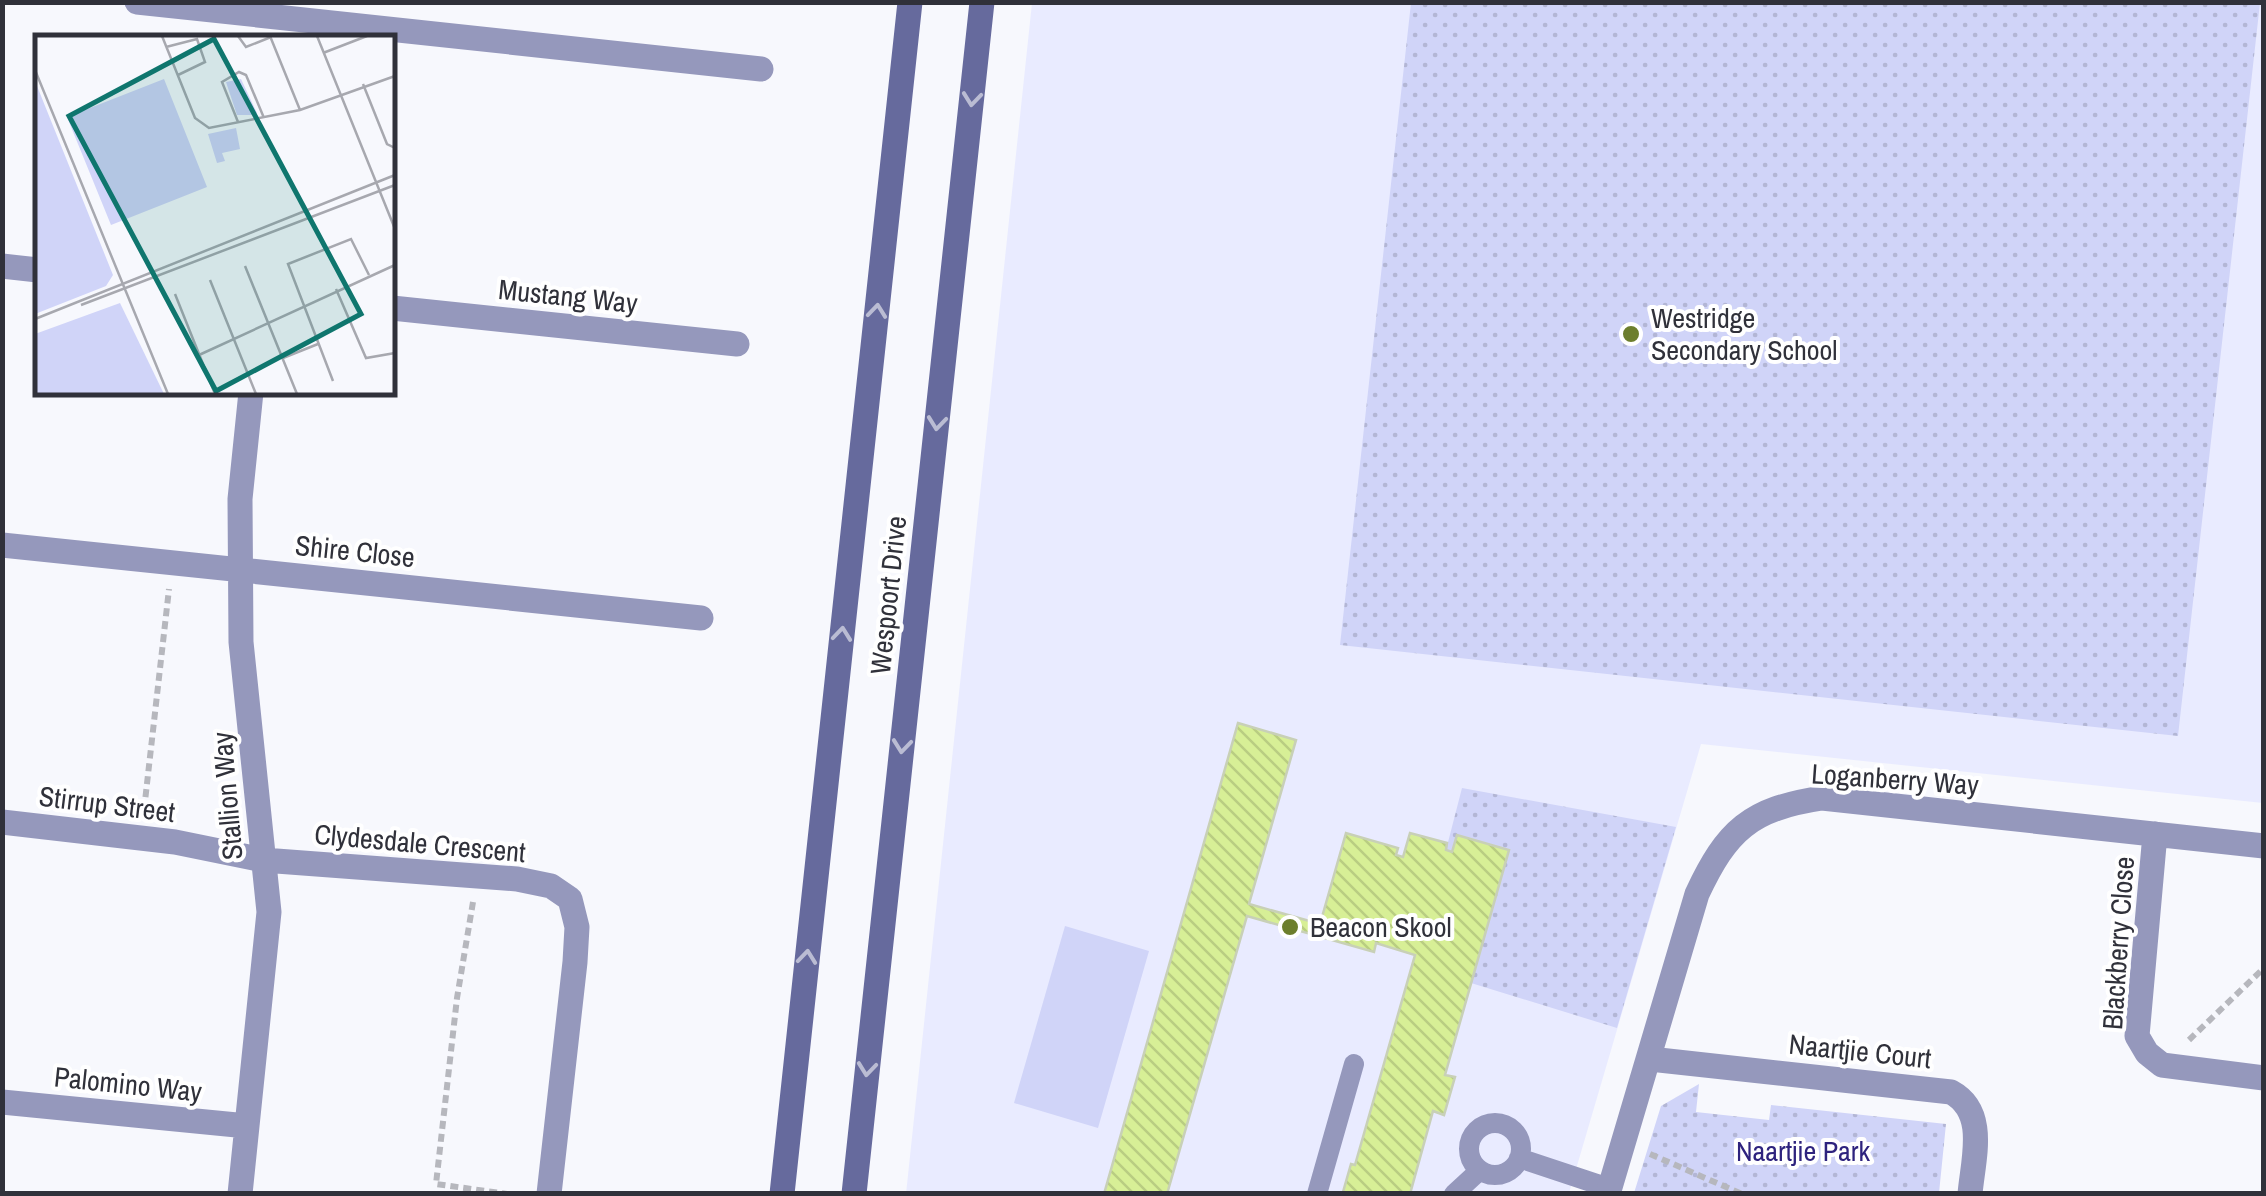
<svg xmlns="http://www.w3.org/2000/svg" width="2266" height="1196" font-family="'Archivo Narrow',sans-serif">
	<style>
		.built { fill: #e9ebff }
		.grass { fill: #d0d4f8 }
		.park { fill: url(#park-dots) }
		.building { fill: url(#building-back-hatch); stroke: #c8d0b7; stroke-width: 2.5 }
		.lines { fill: none; stroke-linecap: round; stroke-linejoin: round }
		.path { stroke: #b6b7bd; stroke-width: 6; stroke-dasharray: 8 5; stroke-linecap: butt }
		.lane { stroke: #9598bc; stroke-width: 20 }
		.street { stroke: #9598bc; stroke-width: 25 }
		.secondary { stroke: #666a9d; stroke-width: 25 }
		.oneway { stroke: #babcd3 }
		.poi-dot { fill: #6c7e2d; stroke: #fff; stroke-width: 4 }
		.labels { text-anchor: middle; dominant-baseline: central; stroke-width: 8; stroke-linejoin: round; paint-order: stroke }
		.street-label { font-size: 28px; fill: #30313a; stroke: #fff }
		.poi-label { font-size: 28px; fill: #30313a; stroke: #fff; text-anchor: start }
		.park-label { font-size: 28px; fill: #2e237e; stroke: #fff }
		.inset-road { fill: none; stroke: #a7a8af; stroke-width: 2.5 }
		.view { fill: #0f766e; fill-opacity: 0.15; stroke: #0f766e; stroke-width: 5 }
		.inset-edge { fill: none; stroke: #30313a; stroke-width: 5 }
	</style>
	<defs>
		<pattern id="park-dots" width="8" height="8" patternUnits="userSpaceOnUse" patternTransform="scale(2.5)"><rect width="8" height="8" fill="#d0d4f8"/><path d="M2 2h.1M6 6h.1" fill="none" stroke="#b3b6d5" stroke-width="1.8" stroke-linecap="round"/></pattern>
		<pattern id="building-back-hatch" width="6" height="6" patternUnits="userSpaceOnUse" patternTransform="scale(2.5)"><rect width="6" height="6" fill="#d7ef96"/><path d="M-1 5l2 2M0 0l6 6M5-1l2 2" fill="none" stroke="#b9cd82"/></pattern>
	</defs>
	<rect width="100%" height="100%" fill="#f7f8fd"/>
	<path class="built" d="M1032,3H2263V803L1701,744L1569,1193L906,1194Z"/>
	<path class="grass" d="M1065,926L1149,951L1098,1128L1014,1103Z"/>
	<path class="park" d="M1411,3H2260L2178,736L1340,645Z
		M1462,788L1676,827L1617,1028L1471,983L1509,850L1457,835L1452,852L1446,850Z
		M1699,1084L1696,1112L1769,1120L1771,1105L1946,1124L1939,1193H1634L1661,1106Z"/>
	<path class="building" d="M1238,723L1296,740L1249,904L1320,924L1346,833L1398,848L1396,855L1403,857L1410,833L1447,843L1446,850L1452,852L1457,835L1509,850L1445,1075L1455,1077L1444,1115L1433,1111L1410,1194L1343,1192L1351,1164L1355,1165L1415,955L1376,943L1374,952L1247,916L1167,1194H1104Z"/>
	<g class="lines">
		<path class="path" d="M144,810L169,589
			M473,902L457,998L436,1184L507,1194
			M2189,1040L2264,968
			M1650,1154L1742,1194"/>
		<path class="lane" d="M1469 1149a26 26 0 1 1 52 0a26 26 0 1 1-52 0Z
			M1519,1158L1609,1188
			M1317,1194L1354,1064
			M1454,1194L1479,1171"/>
		<path class="street" d="M137,2L761,69
			M2,266L38,270
			M392,308L737,344
			M2,545L701,618
			M2,822L175,842L263,860L517,879L551,886L570,899L577,927L575,962L549,1194
			M2155,834L2137,1036L2147,1053L2162,1065L2264,1078
			M1650,1059L1951,1092C1988,1112 1973,1159 1970,1194
			M2,1102L247,1126
			M240,1194L269,912L241,642L240,499L251,392
			M1608,1194L1697,894C1727,830 1750,809 1822,798L2264,846"/>
		<path class="secondary" d="M782,1194L910,2
			M854,1194L982,2"/>
	</g>
	<defs><path id="oneway-chevron" d="M-2-3.5L2.5 0L-2 3.5" fill="none" stroke-width="1.6" stroke-linecap="round" stroke-linejoin="round" transform="scale(2.5)"/></defs>
	<g class="oneway">
		<use href="#oneway-chevron" transform="translate(972 99) rotate(96)"/>
		<use href="#oneway-chevron" transform="translate(877 311) rotate(-84)"/>
		<use href="#oneway-chevron" transform="translate(937 423) rotate(96)"/>
		<use href="#oneway-chevron" transform="translate(842 634) rotate(-84)"/>
		<use href="#oneway-chevron" transform="translate(902 746) rotate(96)"/>
		<use href="#oneway-chevron" transform="translate(807 957) rotate(-84)"/>
		<use href="#oneway-chevron" transform="translate(867 1069) rotate(96)"/>
	</g>
	<g class="poi-dot">
		<circle cx="1631" cy="334" r="10"/>
		<circle cx="1290" cy="927" r="10"/>
	</g>
	<g class="labels">
		<g class="street-label">
			<text transform="translate(568 296) rotate(6)">Mustang Way</text>
			<text transform="translate(355 551) rotate(6)">Shire Close</text>
			<text transform="translate(888 595) rotate(-84)">Wespoort Drive</text>
			<text transform="translate(1895 779) rotate(4)">Loganberry Way</text>
			<text transform="translate(227 796) rotate(-95)">Stallion Way</text>
			<text transform="translate(107 804) rotate(7)">Stirrup Street</text>
			<text transform="translate(420 843) rotate(5)">Clydesdale Crescent</text>
			<text transform="translate(2118 943) rotate(-86)">Blackberry Close</text>
			<text transform="translate(1860 1051) rotate(6)">Naartjie Court</text>
			<text transform="translate(128 1084) rotate(6)">Palomino Way</text>
		</g>
		<g class="poi-label">
			<text x="1651" y="318">Westridge<tspan x="1651" dy="32">Secondary School</tspan></text>
			<text x="1310" y="927">Beacon Skool</text>
		</g>
		<g class="park-label">
			<text x="1803" y="1151">Naartjie Park</text>
		</g>
	</g>
	<g transform="translate(35 35)">
		<rect width="360" height="360" fill="#f7f8fd"/>
		<path d="M85,268L129,359H1L0,299Z" fill="#d0d4f8"/>
		<path d="M129,44L172,152L76,190L32,82ZM206,44L222,78L220,80H202L191,47ZM0,46L78,240L71,251L0,279ZM201,93L205,114L187,118L190,126L182,128L173,99Z" fill="#d0d4f8"/>
		<path class="inset-road" d="M127,1L160,83L174,93L265,75L360,41M203,1L211,12L236,2M235,1L265,75M282,1L360,194M131,12L162,4L170,27L143,40M288,18L332,1M0,35L133,359M328,49L352,109L360,113M203,87L187,47L204,37L211,40L229,83M210,231L262,359M175,245L221,359M301,254L331,323L360,318M140,259L180,359M46,270L360,150M0,284L360,140M164,320L360,230M248,323L283,309M298,346L253,229L316,204L334,240"/>
		<path class="view" d="M179,4L326,279L181,356L34,81Z"/>
		<rect width="360" height="360" class="inset-edge"/>
	</g>
	<rect width="2266" height="1196" fill="none" stroke="#30313a" stroke-width="10"/>
</svg>
